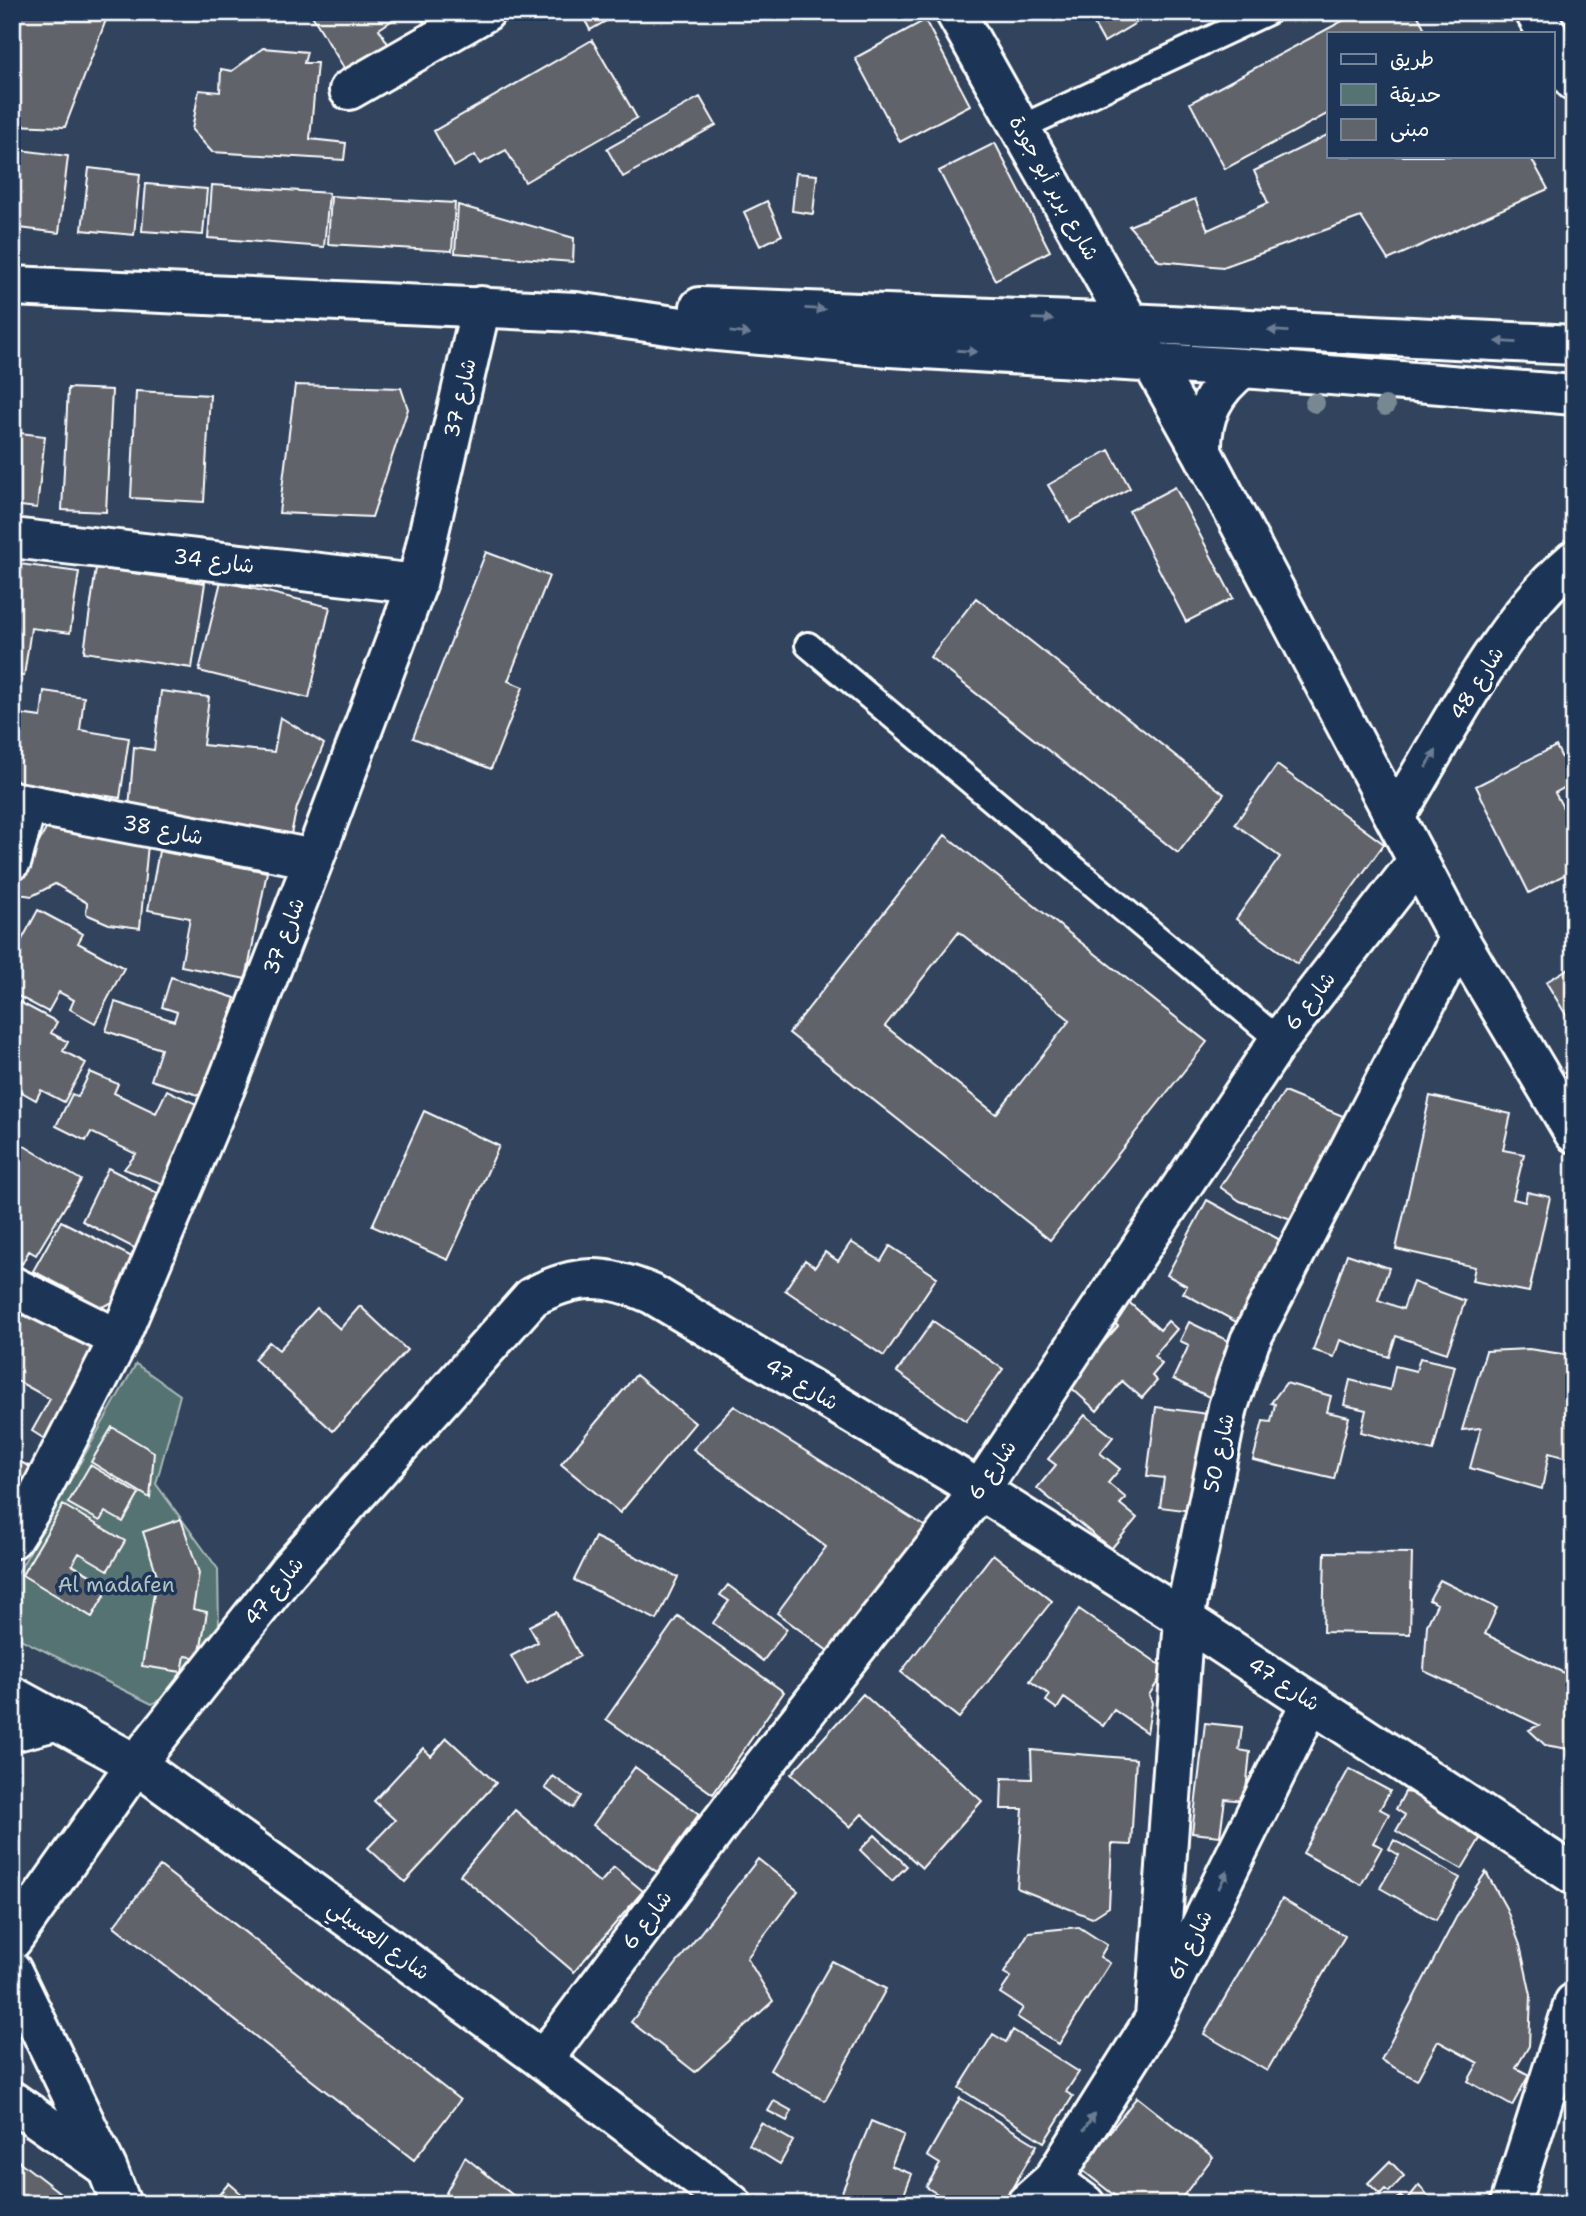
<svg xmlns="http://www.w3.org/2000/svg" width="1586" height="2216" font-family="'Shantell Sans','Playpen Sans Arabic',sans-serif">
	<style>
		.green { fill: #557372; stroke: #aab9b8; stroke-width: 2 }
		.building { fill: #60646b; stroke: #fff; stroke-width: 2; fill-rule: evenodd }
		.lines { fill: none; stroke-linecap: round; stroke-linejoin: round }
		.lane-casing { stroke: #fff; stroke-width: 30 }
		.street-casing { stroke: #fff; stroke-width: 44 }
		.secondary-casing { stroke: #fff; stroke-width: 44 }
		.highway-casing { stroke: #fff; stroke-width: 44 }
		.lane { stroke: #1d3557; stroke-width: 24 }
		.street { stroke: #1d3557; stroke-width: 38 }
		.secondary { stroke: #1d3557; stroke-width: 38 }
		.highway { stroke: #1d3557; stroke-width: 38 }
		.tree { fill: #788893 }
		.oneway { fill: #6c7c92 }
		.labels { text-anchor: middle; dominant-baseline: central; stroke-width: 7; stroke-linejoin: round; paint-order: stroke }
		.street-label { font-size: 21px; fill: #fff; stroke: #1d3557 }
		.park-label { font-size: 21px; fill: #b2c0c0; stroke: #1d3557 }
	</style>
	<rect width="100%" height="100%" fill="#31435d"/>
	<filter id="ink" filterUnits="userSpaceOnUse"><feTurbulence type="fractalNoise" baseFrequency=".0143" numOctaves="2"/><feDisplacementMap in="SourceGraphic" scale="14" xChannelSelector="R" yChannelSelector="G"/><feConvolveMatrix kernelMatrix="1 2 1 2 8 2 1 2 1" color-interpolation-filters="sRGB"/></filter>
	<g filter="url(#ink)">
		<path class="green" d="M136,1364L180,1395L156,1484L218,1569L219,1628L190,1682L152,1704L12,1635V1583Z"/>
		<path class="building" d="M12,12H109L65,127L12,125Z
			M310,12H405L379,29L390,47L347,73Z
			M418,12H441L442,14L425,25Z
			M581,12H622L590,30Z
			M1087,12H1154L1104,42Z
			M1359,12H1416L1427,33H1329V113L1225,169L1190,103Z
			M925,20L970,105L900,142L855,58Z
			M592,40L637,118L525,182L506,150L480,164L475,155L454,167L434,131Z
			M263,48L307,52L304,63H317L310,139L346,143L344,160L212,152L192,130L199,90L220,92L221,69L232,71Z
			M700,97L716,125L623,177L607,149Z
			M1329,134V156H1530L1548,189L1388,260L1361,217L1223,267L1159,261L1129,226L1195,199L1208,230L1268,203L1254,171Z
			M995,143L1050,251L995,280L939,171Z
			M12,149L68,156L59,233L12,227Z
			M89,168L140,174L134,235L82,230Z
			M796,173L817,175L813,214L792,211Z
			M146,184L207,189L203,235L142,231Z
			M212,185L329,193L324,247L208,238Z
			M331,196L455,203L452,251L328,244Z
			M767,201L782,235L760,246L744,212Z
			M458,205L574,238L573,262L455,253Z
			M295,385L401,388L408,409L372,517L279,513Z
			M68,388L112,390L106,512L62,510Z
			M136,391L210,395L204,502L131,498Z
			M12,432L45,436L37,508L12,505Z
			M1109,450L1130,488L1070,522L1048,485Z
			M1175,487L1233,598L1186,622L1129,511Z
			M486,552L549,576L508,681L523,687L491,769L413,738Z
			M12,563L79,572L70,633L31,628L24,676L12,674Z
			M96,568L205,583L192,668L84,652Z
			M221,581L330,607L309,698L199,671Z
			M976,598L1224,794L1178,853L930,657Z
			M44,691L84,697L80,730L129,738L120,798L12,781V713L41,717Z
			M161,691L209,697L203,745L274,752L280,717L324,744L297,807L291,834L129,809L134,747L154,750Z
			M1556,746L1574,782L1555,793L1574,828V870L1529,893L1476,786Z
			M1277,765L1384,844L1297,964L1236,919L1280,857L1235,824Z
			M46,829L148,844L140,928L109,924L86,914L87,903L55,884L32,896L12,893Z
			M945,835L1207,1042L1050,1240L789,1033ZM959,932L1070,1020L996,1114L885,1026Z
			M159,851L267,872L246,979L181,966L190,918L148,910Z
			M38,910L83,934L78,943L124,968L95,1023L70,1009L74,1000L59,992L48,1012L12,993V958Z
			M1574,965V1028L1546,982Z
			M171,977L235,998L204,1097L151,1080L161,1049L106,1031L115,1002L174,1021L177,1012L162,1007Z
			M12,998L57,1022L51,1033L68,1042L63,1051L86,1063L64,1102L41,1090L36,1100L18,1090L12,1100Z
			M90,1072L118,1084L114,1093L156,1113L167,1090L209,1110L169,1186L124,1169L136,1154L91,1132L86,1141L56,1126L72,1094L78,1097Z
			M1284,1092L1343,1116L1291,1219L1240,1201L1220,1187Z
			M1430,1096L1511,1114L1503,1150L1524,1154L1513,1199L1525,1202L1527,1192L1550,1197L1529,1292L1472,1281L1475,1267L1396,1249Z
			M424,1111L499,1146L448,1260L372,1226Z
			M16,1141L81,1180L36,1255L29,1251L22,1264L12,1258V1148Z
			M108,1168L163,1196L136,1249L82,1221Z
			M1207,1200L1282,1241L1238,1323L1183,1293L1187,1286L1167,1275Z
			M61,1221L138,1260L115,1301L102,1307L33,1271Z
			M851,1242L881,1261L890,1246L937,1277L884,1356L785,1290L805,1260L815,1267L825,1252L838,1261Z
			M1347,1254L1389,1268L1378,1300L1403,1309L1413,1282L1465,1301L1447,1353L1396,1336L1389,1357L1340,1340L1334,1357L1313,1350Z
			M1122,1296L1160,1330L1168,1321L1177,1329L1154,1356L1162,1364L1152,1376L1157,1381L1142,1398L1122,1381L1097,1411L1067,1384L1118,1326L1105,1315Z
			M360,1306L407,1350L333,1431L254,1359L269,1342L279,1350L317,1308L340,1329Z
			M24,1313L92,1348L103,1359L59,1448L32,1431L50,1399L12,1378V1334Z
			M933,1321L1003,1369L966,1421L897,1372Z
			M1189,1322L1241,1347L1215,1400L1173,1379L1189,1345L1180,1341Z
			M1571,1336L1574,1337V1460L1549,1453L1542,1489L1470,1468L1481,1428L1462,1430L1486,1351L1529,1349L1569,1355Z
			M1420,1358L1455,1366L1433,1451L1361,1432L1366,1410L1344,1405L1350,1380L1390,1390L1395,1366L1416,1371Z
			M636,1375L695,1423L620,1513L561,1464Z
			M1286,1383L1331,1396L1327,1412L1349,1417L1334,1479L1253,1460L1263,1421L1271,1422L1275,1404L1271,1403Z
			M734,1406L931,1530L836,1657L777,1613L826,1547L693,1449Z
			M1156,1407L1208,1414L1191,1511L1160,1507L1164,1478L1147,1476Z
			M1085,1415L1113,1437L1100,1453L1120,1469L1108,1483L1126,1498L1120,1504L1137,1518L1111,1549L1037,1488L1056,1465L1048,1459Z
			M112,1427L154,1452L150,1498L91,1462Z
			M12,1458L39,1471L12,1514Z
			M90,1465L139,1494L123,1522L105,1512L100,1521L68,1503Z
			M63,1505L125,1541L108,1570L79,1553L72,1565L110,1586L92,1617L22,1575Z
			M181,1519L199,1573L193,1609L207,1612L199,1658L185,1656L182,1672L142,1666L157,1575L143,1532Z
			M595,1537L678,1577L657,1620L574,1580Z
			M1325,1552L1412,1553L1410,1634L1323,1632Z
			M993,1554L1052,1601L959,1718L901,1672Z
			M1440,1580L1497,1608L1485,1634L1568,1675L1574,1644V1750L1545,1745L1529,1730L1539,1725L1424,1671L1427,1625L1437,1604L1429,1600Z
			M728,1585L787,1629L763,1661L713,1623L729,1601L720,1595Z
			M1079,1609L1166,1669L1149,1695L1152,1703L1147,1733L1114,1710L1103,1726L1064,1698L1057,1709L1046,1701L1050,1695L1030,1681Z
			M556,1612L580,1656L527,1685L511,1656L538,1642L529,1626Z
			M678,1616L784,1692L713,1794L606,1719Z
			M863,1694L982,1801L922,1868L862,1814L850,1827L791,1774Z
			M1205,1723L1242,1727L1239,1750L1250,1752L1245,1801L1225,1799L1220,1836L1192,1833Z
			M447,1738L496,1783L405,1882L368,1848L395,1820L374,1801L423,1748L431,1756Z
			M1031,1750L1136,1759L1131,1845L1112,1844L1109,1907L1092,1918L1017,1888L1023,1809H1001L1002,1778L1032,1779Z
			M635,1767L699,1814L657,1872L593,1825Z
			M1349,1769L1390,1791L1380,1809L1389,1814L1373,1843L1382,1847L1361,1885L1303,1853Z
			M553,1776L581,1796L573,1808L545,1788Z
			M1420,1786L1484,1832L1462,1869L1396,1831L1405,1815L1396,1809L1405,1792L1415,1794Z
			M515,1810L600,1883L614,1867L643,1891L574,1972L460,1875Z
			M875,1835L907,1866L892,1881L860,1850Z
			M1394,1840L1460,1878L1436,1920L1380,1888L1399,1855L1389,1849Z
			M758,1859L798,1891L747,1958L773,2001L695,2072L631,2022Z
			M160,1866L460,2100L414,2160L114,1926Z
			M1486,1872L1506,1908L1520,1945L1531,1995L1529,2046L1516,2068L1529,2075L1512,2106L1468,2081L1478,2063L1438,2041L1417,2080L1381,2060L1459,1912Z
			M1282,1899L1345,1936L1267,2071L1204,2034Z
			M1079,1927L1107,1945L1100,1957L1110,1963L1059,2044L1017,2017L1023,2008L1000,1993L1011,1977L1004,1973L1029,1932Z
			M832,1961L886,1989L825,2101L770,2070Z
			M1013,2030L1079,2072L1066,2092L1073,2096L1044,2142L959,2088L993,2034L1006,2042Z
			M1137,2097L1213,2157L1177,2204H1125L1081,2169Z
			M960,2098L1037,2145L1003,2204H954L926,2187L940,2164L927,2156Z
			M774,2101L792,2111L787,2121L768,2111Z
			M871,2121L904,2135L891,2166L912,2174L901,2202L908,2204H837Z
			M761,2123L793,2141L780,2164L749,2145Z
			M12,2156L72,2202L71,2204H12Z
			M465,2157L524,2204H440Z
			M1390,2161L1404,2176L1389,2192L1385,2189L1380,2194L1368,2183Z
			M229,2183L253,2204H211Z
			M1419,2185L1435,2204H1394L1400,2196L1406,2201Z"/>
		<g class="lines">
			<defs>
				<path id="lane" d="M1020,128L1268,12
					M808,645L1279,1040"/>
				<path id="street" d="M349,90L485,12
					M12,538L417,584
					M12,801L314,859
					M1395,817C1445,736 1501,621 1574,560
					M12,860L27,804
					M12,1286L119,1339
					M12,1539L33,1506L119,1339L225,1088L314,859L417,584L481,306
					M12,1732L55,1721
					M12,1940L136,1764L288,1571L532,1297C577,1273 606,1274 652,1294L980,1490L1184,1619L1574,1875
					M12,1971L107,2168L121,2204
					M1155,2018L1184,1619L1228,1407L1250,1341L1459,939
					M543,2060L761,1769L980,1490L1279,1040L1417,862
					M12,2101L106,2167
					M1053,2180L1155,2018L1311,1702"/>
				<path id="secondary" d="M955,12L1202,452L1459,939L1574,1133
					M12,286L576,312L696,329L890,347L1243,368L1574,395
					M700,307L1129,323L1574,345
					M1202,452C1201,415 1214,390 1243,368
					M12,1696L136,1764L543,2060L732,2204
					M1026,2204L1053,2180L1085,2204
					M1510,2204L1574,2003"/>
				<path id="highway" d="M1535,12L1547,33
					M1553,44L1574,81"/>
			</defs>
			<use href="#lane" class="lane-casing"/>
			<use href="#street" class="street-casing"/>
			<use href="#secondary" class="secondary-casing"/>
			<use href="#highway" class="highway-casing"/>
			<use href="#lane" class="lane"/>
			<use href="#street" class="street"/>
			<use href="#secondary" class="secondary"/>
			<use href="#highway" class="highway"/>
		</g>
		<g class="tree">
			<circle cx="1315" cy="403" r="10"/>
			<circle cx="1385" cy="406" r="10"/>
		</g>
		<defs><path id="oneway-solid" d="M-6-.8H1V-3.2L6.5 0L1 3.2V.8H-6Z" transform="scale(1.75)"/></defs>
		<g class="oneway">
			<use href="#oneway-solid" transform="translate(815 309) rotate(3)"/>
			<use href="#oneway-solid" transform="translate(1043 319) rotate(2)"/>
			<use href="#oneway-solid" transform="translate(1278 331) rotate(-177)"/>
			<use href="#oneway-solid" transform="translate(740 333) rotate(6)"/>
			<use href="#oneway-solid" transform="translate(1506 342) rotate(-177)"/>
			<use href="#oneway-solid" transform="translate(967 351) rotate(4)"/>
			<use href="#oneway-solid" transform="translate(1431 759) rotate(-58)"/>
			<use href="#oneway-solid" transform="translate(1223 1880) rotate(-64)"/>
			<use href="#oneway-solid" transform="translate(1089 2122) rotate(-58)"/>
		</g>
	</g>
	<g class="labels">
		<g class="street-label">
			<text transform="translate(1054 188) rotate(61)">شارع بربر أبو جودة</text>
			<text transform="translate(460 398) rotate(-77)">شارع 37</text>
			<text transform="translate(214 561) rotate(7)">شارع 34</text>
			<text transform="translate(1477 683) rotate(-58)">شارع 48</text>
			<text transform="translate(163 830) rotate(11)">شارع 38</text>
			<text transform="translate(284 936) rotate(-69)">شارع 37</text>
			<text transform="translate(1310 1001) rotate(-52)">شارع 6</text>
			<text transform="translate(802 1384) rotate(31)">شارع 47</text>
			<text transform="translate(1219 1453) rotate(-78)">شارع 50</text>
			<text transform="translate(992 1470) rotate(-55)">شارع 6</text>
			<text transform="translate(274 1591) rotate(-51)">شارع 47</text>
			<text transform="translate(1284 1684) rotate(33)">شارع 47</text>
			<text transform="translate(647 1920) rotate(-53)">شارع 6</text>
			<text transform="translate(379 1940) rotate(36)">شارع العسيلي</text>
			<text transform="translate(1190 1945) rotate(-64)">شارع 61</text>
		</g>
		<g class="park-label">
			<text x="116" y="1585">Al madafen</text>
		</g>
	</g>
	<rect width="1586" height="2216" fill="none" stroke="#1d3557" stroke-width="42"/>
	<rect x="21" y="21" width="1544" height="2174" fill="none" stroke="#fff" stroke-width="2.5" filter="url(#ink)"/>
	<rect x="1327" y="32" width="228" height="126" fill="#1d3557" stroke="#77869a" stroke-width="2"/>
	<rect x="1341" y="54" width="35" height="10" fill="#1d3557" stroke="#77869a" stroke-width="2"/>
	<text x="1390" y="66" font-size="21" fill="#ffffff">طريق</text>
	<rect x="1341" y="84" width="35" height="21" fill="#557372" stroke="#77869a" stroke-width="2"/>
	<text x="1390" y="102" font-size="21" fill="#ffffff">حديقة</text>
	<rect x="1341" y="119" width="35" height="21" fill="#60646b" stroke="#77869a" stroke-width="2"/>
	<text x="1390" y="136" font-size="21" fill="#ffffff">مبنى</text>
</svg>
